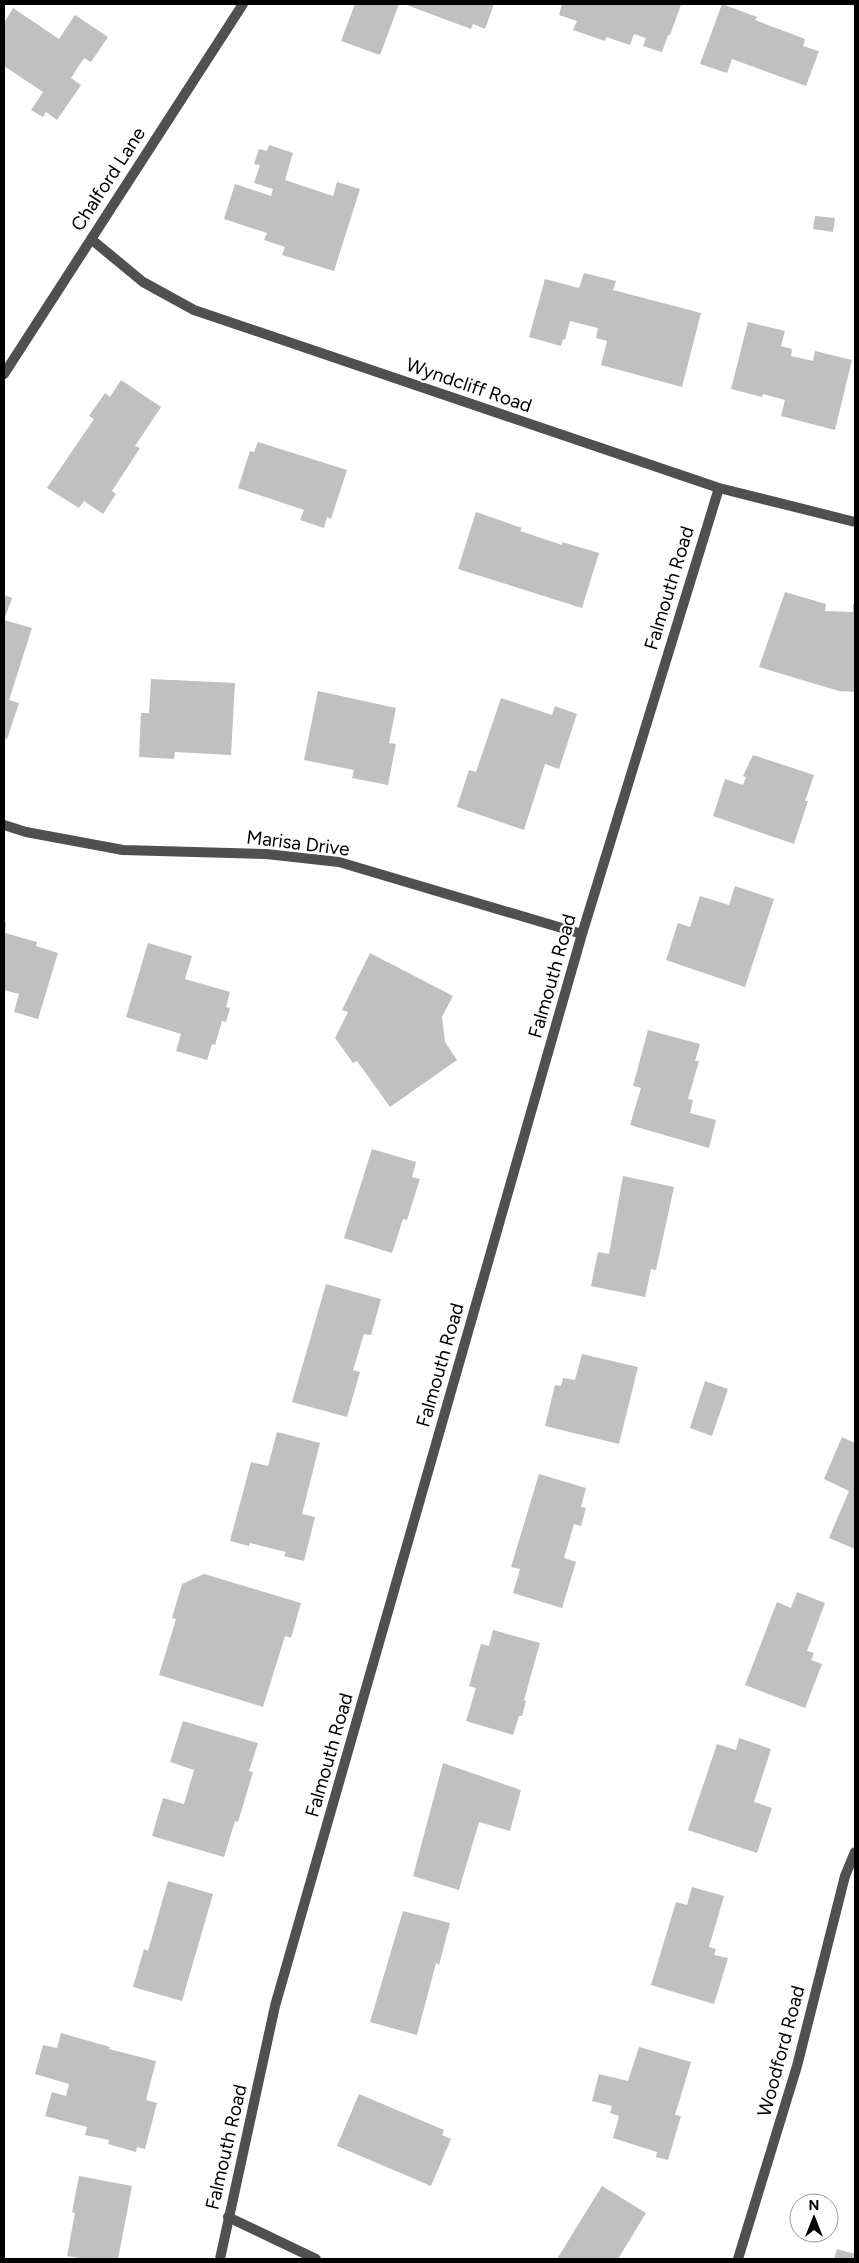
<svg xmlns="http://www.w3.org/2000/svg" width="859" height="2263" font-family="Figtree,sans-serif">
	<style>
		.building { fill: #c0c0c0 }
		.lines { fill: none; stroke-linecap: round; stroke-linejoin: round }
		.street { stroke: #505050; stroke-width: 10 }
		.labels { text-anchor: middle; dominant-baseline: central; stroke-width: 4.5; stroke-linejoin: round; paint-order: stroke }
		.street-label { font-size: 19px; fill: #000; stroke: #fff }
	</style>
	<rect width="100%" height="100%" fill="#fff"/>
	<path class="building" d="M355,4H399L380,55L341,41Z
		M404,4H494L485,29L473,24L471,29Z
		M562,4H678L681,5L670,35H668L662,52L643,46L646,38L634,34L630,45L606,37L605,41L573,30L577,21L559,15Z
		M722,4L757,17L755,20L805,39L803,46L819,51L806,86L732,59L727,73L700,64Z
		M13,8L59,39L75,15L108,37L91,62L84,58L71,78L81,85L57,120L46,112L43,117L31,110L43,92L4,66V23Z
		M269,145L293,153L285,180L333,196L337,182L360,189L334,271L282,255L285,247L264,240L267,233L224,219L235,184L271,196L273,189L254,183L260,165L254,164L259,149L267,151Z
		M815,216L835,218L833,232L813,229Z
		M584,273L616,281L613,290L701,313L682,387L601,365L607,341L596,338L598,328L570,321L565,340L563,339L561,346L529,337L545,279L579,288Z
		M748,322L785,331L781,346L792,349L791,356L813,361L815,351L852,360L835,430L781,416L785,400L763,394L762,397L731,389Z
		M121,380L161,407L135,446L140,448L112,491L116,494L103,514L84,501L79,508L47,488L94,419L89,416L105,393L110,397Z
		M258,442L347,470L331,519L327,517L324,528L300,520L304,510L238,488L250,451L254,452Z
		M476,512L522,528L520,531L562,545V542L599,553L582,608L458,569Z
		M785,592L826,604L825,611L853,612V604H855V692L839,691L759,667Z
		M4,595L12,598L4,620L32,628L9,700L19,703L7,739L4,738Z
		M151,679L235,683L231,755L175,752L174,759L139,757L141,713H149Z
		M318,691L396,708L389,743L396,744L388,785L352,778L354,770L304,760Z
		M501,698L552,715L555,706L577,714L559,769L545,764L524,830L457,807L469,770L476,772Z
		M753,755L814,775L805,801H808L794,844L713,816L725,779L743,785L746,777L743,776Z
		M735,886L774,899L745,987L666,960L678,923L690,927L700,896L729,905Z
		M4,922L6,923L5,933L37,942L36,946L58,953L38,1019L14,1012L19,994L4,990Z
		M148,943L192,956L185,979L230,992L226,1007L230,1008L226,1022L222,1021L215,1045L212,1044L207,1060L176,1051L181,1034L126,1017Z
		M370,953L453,996L442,1017L445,1042L457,1060L390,1107L357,1061L353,1063L335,1038L348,1012L342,1010Z
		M648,1030L700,1044L695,1061H699L688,1099L693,1100L690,1113L716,1120L709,1148L630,1125L641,1088L633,1086Z
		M372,1149L416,1162L412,1177L420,1179L407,1220L403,1219L392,1253L344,1238Z
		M623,1176L674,1187L656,1270L651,1269L645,1297L591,1286L598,1252L609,1254Z
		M326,1284L381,1299L371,1335L364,1334L353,1370L360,1372L347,1417L292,1402Z
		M582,1354L638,1367L619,1444L545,1426L555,1385L561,1386L563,1378L575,1380Z
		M705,1381L728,1389L712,1436L690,1428Z
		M277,1432L320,1443L302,1514L315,1517L304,1561L284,1556L286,1552L250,1543L249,1546L230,1541L251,1462L268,1466Z
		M842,1437L855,1443V1549L829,1538L849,1491L824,1479Z
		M539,1474L586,1488L581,1507L586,1508L581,1526L574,1524L564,1558L576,1562L562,1608L513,1593L520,1569L511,1567Z
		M204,1574L301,1603L291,1638L285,1636L263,1707L159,1675L176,1619L172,1618L182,1584Z
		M797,1592L825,1603L807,1651L814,1653L811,1660L822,1664L805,1708L745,1685L777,1602L791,1608Z
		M493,1630L540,1643L524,1700L526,1701L522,1716H519L513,1735L466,1721L476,1688L469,1686L481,1644L489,1646Z
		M183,1721L258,1743L249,1771L253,1772L238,1822L235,1821L224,1857L152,1836L163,1798L184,1804L194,1770L170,1762Z
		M739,1738L771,1749L754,1802L772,1808L757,1853L688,1830L717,1744L736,1750Z
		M443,1763L521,1790L510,1831L479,1822L459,1890L413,1876Z
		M168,1881L213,1894L182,2001L133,1987L144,1949L148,1951Z
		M692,1887L724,1896L709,1947L716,1949L714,1955L728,1958L714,2004L651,1985L676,1902L687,1905Z
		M403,1911L450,1923L439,1965L436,1963L417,2035L370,2022Z
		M61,2033L110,2047L109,2049L156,2061L146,2100L157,2103L145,2149L137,2147L136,2152L108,2144L109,2140L85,2135L87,2127L45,2116L52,2092L66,2096L69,2084L35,2074L43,2045L57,2048Z
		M639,2047L691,2062L675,2115L681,2116L668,2160L656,2157L657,2152L613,2138L619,2116L610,2113L612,2106L592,2101L599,2074L628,2081Z
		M359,2094L444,2130L442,2135L451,2139L431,2186L337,2146Z
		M79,2176L132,2186L118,2259H86L67,2256L75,2213L72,2212Z
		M602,2186L646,2213L618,2259H557Z
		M837,2249L855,2254V2259H834Z"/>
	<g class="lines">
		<path class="street" d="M91,239L143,282L194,310L719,488L855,522
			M4,374L243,4
			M4,825L26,832L123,850L266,854L339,862L582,934
			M228,2217L316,2259
			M220,2259L275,2006L582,934L719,488
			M738,2259L797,2066L845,1876L855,1852"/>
	</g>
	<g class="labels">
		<g class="street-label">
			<text transform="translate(108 179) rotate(-57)">Chalford Lane</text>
			<text transform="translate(469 385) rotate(19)">Wyndcliff Road</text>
			<text transform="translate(669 588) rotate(-73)">Falmouth Road</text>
			<text transform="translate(298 843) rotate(7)">Marisa Drive</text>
			<text transform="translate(552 976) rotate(-74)">Falmouth Road</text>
			<text transform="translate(440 1365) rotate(-74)">Falmouth Road</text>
			<text transform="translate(329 1755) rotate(-74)">Falmouth Road</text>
			<text transform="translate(781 2051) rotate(-75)">Woodford Road</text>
			<text transform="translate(226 2147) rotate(-77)">Falmouth Road</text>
		</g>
	</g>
	<rect width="859" height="2263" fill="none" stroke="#000000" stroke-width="10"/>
	<g transform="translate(814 2218)"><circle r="24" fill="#ffffff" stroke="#999999"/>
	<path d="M0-4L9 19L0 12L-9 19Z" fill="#000000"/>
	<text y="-8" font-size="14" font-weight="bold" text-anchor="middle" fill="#000000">N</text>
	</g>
</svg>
